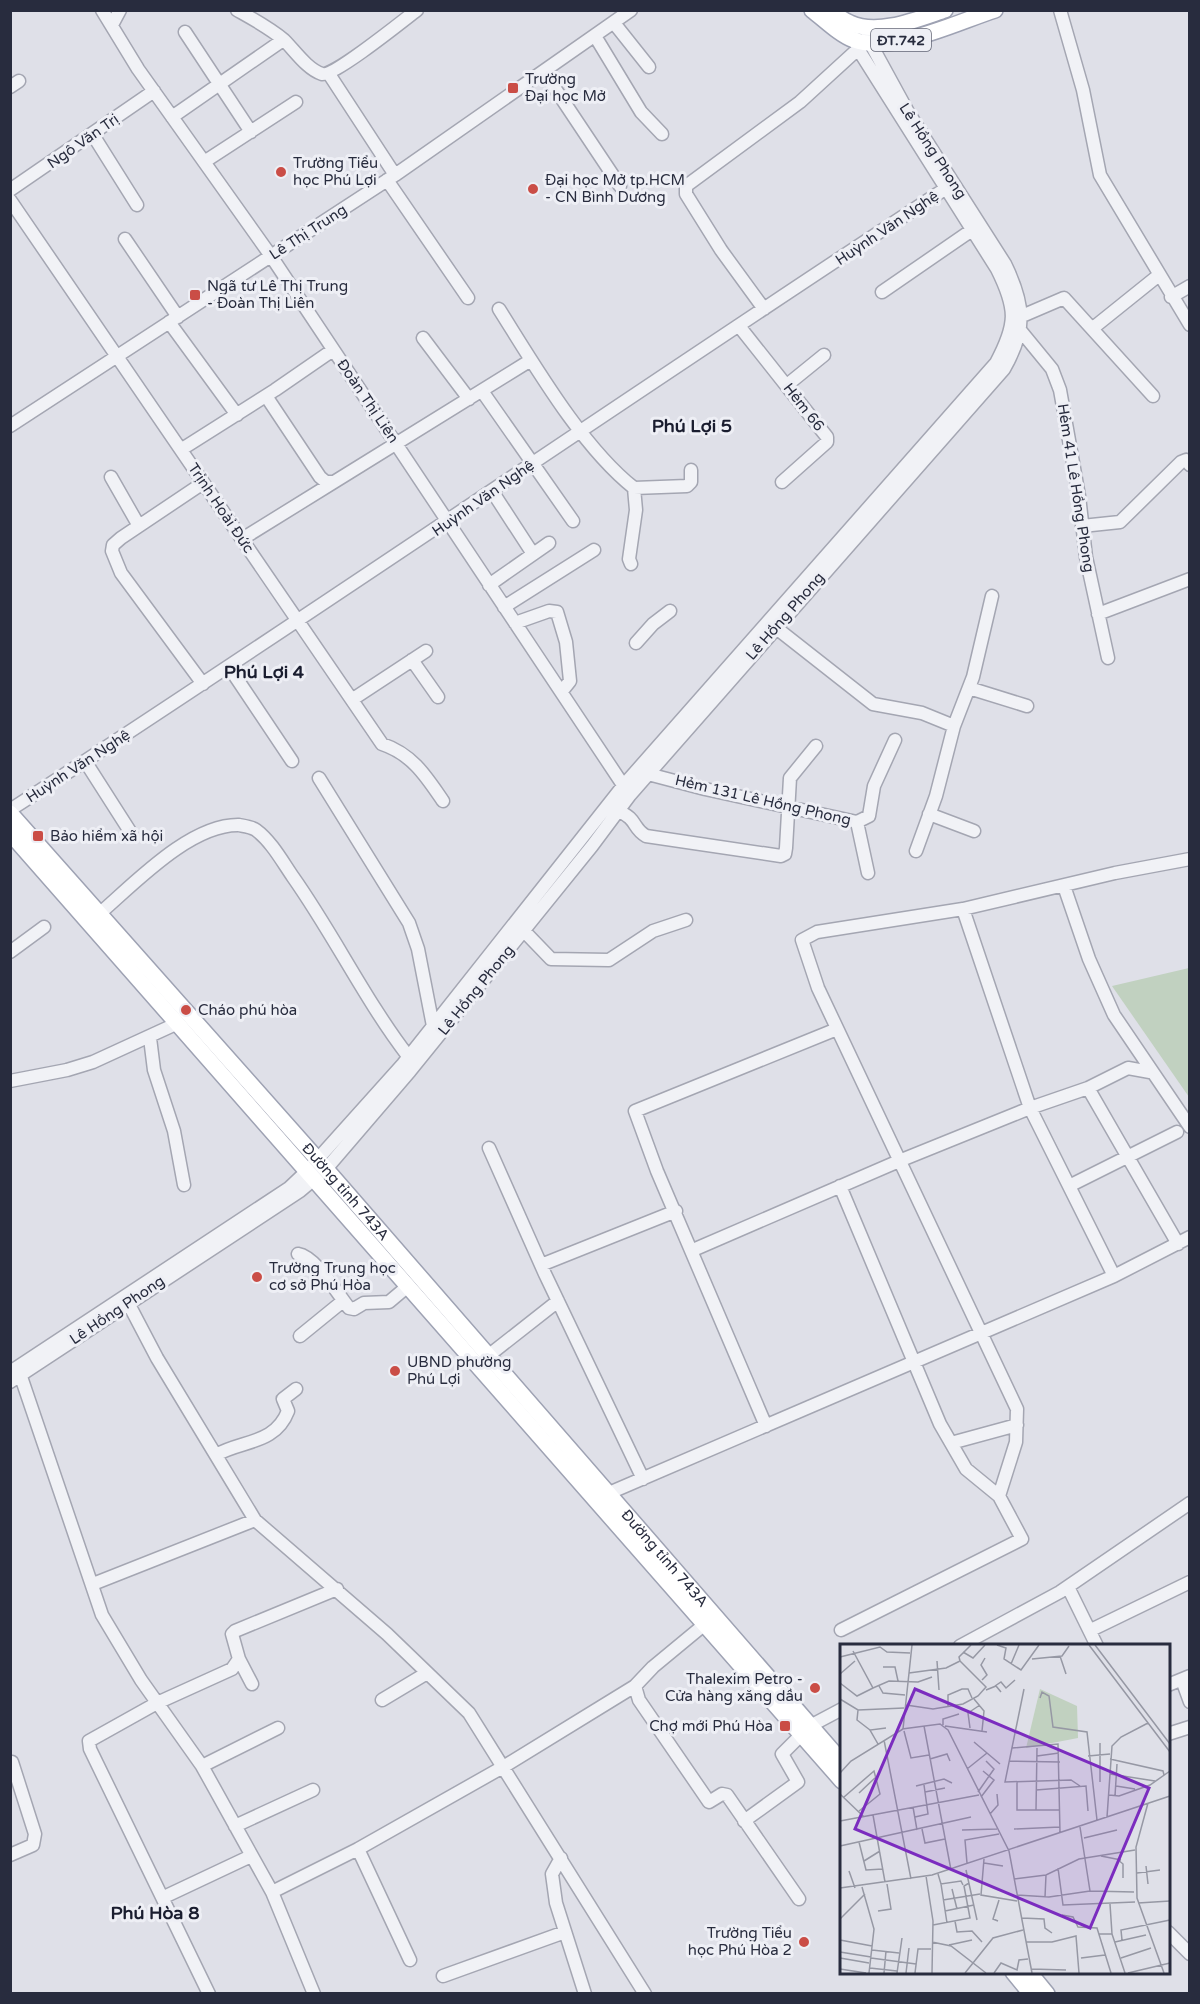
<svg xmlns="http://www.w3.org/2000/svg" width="1200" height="2004" font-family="'Varela Round',sans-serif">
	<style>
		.green { fill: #c1d1c0 }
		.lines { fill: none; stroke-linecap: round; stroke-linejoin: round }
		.minor-casing { stroke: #a4a6b2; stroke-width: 15 }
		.major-casing { stroke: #9ea2b3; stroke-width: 18 }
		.minor { stroke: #f1f2f6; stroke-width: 12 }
		.major { stroke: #fff; stroke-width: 15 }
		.poi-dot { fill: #ca4d46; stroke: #eeeff5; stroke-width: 2 }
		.labels { text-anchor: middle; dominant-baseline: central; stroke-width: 6; stroke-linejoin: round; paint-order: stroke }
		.shield { fill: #eeeff5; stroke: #636675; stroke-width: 1.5 }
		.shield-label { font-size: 14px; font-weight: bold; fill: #282c3e }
		.poi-label { font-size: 15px; fill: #282c3e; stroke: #eeeff5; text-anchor: start }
		.street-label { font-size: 15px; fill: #282c3e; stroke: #eeeff5 }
		.quarter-label { font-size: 18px; font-weight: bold; fill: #1a1d2f; stroke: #eeeff5 }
		.inset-road { fill: none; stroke: #9698a4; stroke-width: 1.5 }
		.view { fill: #7b2cbf; fill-opacity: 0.15; stroke: #7b2cbf; stroke-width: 3 }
		.inset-edge { fill: none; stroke: #282c3e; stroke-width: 3 }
	</style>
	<rect width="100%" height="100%" fill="#dfe0e8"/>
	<path class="green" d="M1189,968H1190L1189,1097L1112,986Z"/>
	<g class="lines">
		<defs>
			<path id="minor" d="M102,10L138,69L271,256L627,791
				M237,10C253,19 270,28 284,40C295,51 307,69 322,74C333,77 404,20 417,10
				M1060,10L1083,90L1100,175L1190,325
				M614,23L649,67
				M112,25L120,10
				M185,32L251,132
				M595,36L641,112L662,134
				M544,72L620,186
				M329,74L395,175
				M10,87L19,81
				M172,117L283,40
				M93,135L137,205
				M204,162L296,102
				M387,180L468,298
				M10,190L154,91
				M10,200L382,744C412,754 426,776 443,801
				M125,239L178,317
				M882,292L972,230
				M1171,297L1190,286
				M499,309C535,366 582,447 634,488L636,510L629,559L631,564
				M764,309L721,250L686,194V186L800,102L858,49
				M1022,316L1064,298L1153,396
				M169,322L237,415
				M739,326L827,437V442L782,482
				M1093,328L1159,275
				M1020,330L1052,369L1060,390L1079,496L1086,557L1108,658
				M423,338L469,399
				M787,385L824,355
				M482,391L573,521
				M266,396L320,477L326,482H334L531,360
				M10,426L395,175L631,10
				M182,449L275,390L333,350
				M111,477L139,526
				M634,488L687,486L691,482V470
				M492,491L533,554
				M1082,526L1120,522L1181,462L1186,460L1190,465
				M242,539L334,482
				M489,585L549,543
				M504,607L594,550
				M1098,614L1190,579
				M515,623L549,611L557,612L566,642L570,681L562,691
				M775,627L873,704L922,713L954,726
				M636,643L653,624L670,611
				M412,660L438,697
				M229,667L292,761
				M203,684L121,573L112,551L113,545L121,538L203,483
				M969,688L1027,706
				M353,699L426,651
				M85,761L131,833
				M648,774L705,789L857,822L869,816L874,786L895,740
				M319,778L409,923L418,949L433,1026
				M10,810C326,605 636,391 951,185
				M618,811C638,819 632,828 646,836L781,856L785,854L786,848L790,778L816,746
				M929,814L974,831
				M857,822L868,873
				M916,851L936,796L954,726L973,677L992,596
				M1064,886L1089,959L1114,1015L1190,1127
				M963,909L1030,1108L1114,1276
				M99,914C134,884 190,824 239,825C244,826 252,827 256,830C271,841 282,861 293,877C334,935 365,1000 408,1056
				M524,931L551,959L609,960L653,931L686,920
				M10,952L44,927
				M150,1038L154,1070L174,1131L184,1185
				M10,1081L67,1070L93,1062L178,1023
				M1088,1088L1178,1244
				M489,1148L545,1274L643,1479
				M840,1186L940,1424L966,1469L999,1496L1022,1539L841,1630
				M1069,1186L1177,1132
				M693,1250L899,1161L1030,1108L1088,1088L1128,1068L1150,1072
				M298,1254C316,1257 337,1293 349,1308L354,1309L364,1303L389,1302L408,1286
				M541,1265L676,1211
				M125,1297L157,1358L255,1520L387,1634L469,1713L645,1994
				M300,1336L343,1301
				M488,1356L558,1301
				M18,1368L102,1615L141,1680L202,1766L272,1892L314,1994
				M10,1372L289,1188L307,1171L403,1064L623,786L996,363C1017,324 1017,309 997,269L858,49L852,33
				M10,1382L300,1191L326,1169L410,1071L592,846L630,795L1004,369C1027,329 1025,305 1005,264L908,112L867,37
				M766,1426L657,1171L635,1111L837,1029
				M951,1443L1017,1425
				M216,1455C241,1440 275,1445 288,1411L283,1399L296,1389
				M609,1493L1114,1276L1190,1237
				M999,1496L1016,1442L1017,1409L818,988L802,940L817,932L963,909L1115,873L1190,859
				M93,1584L255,1520
				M1068,1587L1097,1646
				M1091,1630L1190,1582
				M960,1646L1060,1592L1190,1503
				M239,1659L252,1684
				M1182,1680L1190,1702
				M1168,1685L1190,1676
				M635,1686L639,1700L709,1802L722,1794L727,1795L799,1899
				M382,1700L427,1673
				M810,1726L842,1709
				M1168,1734L1190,1727
				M202,1766L278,1728
				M744,1821L798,1782L782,1754L801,1735
				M235,1826L313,1790
				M358,1849L410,1960
				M10,1855L33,1845L35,1834L12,1762
				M561,1858L552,1874L556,1903L585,1994
				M272,1892L358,1849L503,1767L635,1686L653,1667L705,1624
				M164,1897L251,1856
				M1168,1932L1190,1954
				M443,1976L565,1932
				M209,1994L90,1749L89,1741L157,1703L232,1669L239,1659L232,1634L235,1631L337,1589"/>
			<g id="major">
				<path d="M812,10C825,20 840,35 854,40C893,54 957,22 995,10"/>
				<path d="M830,10C836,15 843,20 850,23C878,36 918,19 945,10"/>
				<path id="s1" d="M10,813L326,1169L842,1762"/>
				<path d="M10,833L842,1781"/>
				<path d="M1013,1972L1031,1994"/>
				<path d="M1029,1972L1047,1994"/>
			</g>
		</defs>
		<use href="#minor" class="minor-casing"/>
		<use href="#major" class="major-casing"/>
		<use href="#minor" class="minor"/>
		<use href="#major" class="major"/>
	</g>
	<g class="poi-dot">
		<rect x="507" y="82" width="12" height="12" rx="3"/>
		<circle cx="281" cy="172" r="6"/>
		<circle cx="533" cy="189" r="6"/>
		<rect x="189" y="289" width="12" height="12" rx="3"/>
		<rect x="32" y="830" width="12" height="12" rx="3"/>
		<circle cx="186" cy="1010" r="6"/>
		<circle cx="257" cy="1277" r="6"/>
		<circle cx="395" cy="1371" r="6"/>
		<circle cx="815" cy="1688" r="6"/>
		<rect x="779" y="1720" width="12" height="12" rx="3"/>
		<circle cx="804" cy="1942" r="6"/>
	</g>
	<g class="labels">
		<rect class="shield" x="871" y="29" width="60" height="22" rx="4.5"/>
		<g class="shield-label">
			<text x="901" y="40">ĐT.742</text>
		</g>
		<g class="poi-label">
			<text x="525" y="79">Trường<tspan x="525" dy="17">Đại học Mở</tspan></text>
			<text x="293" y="163">Trường Tiểu<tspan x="293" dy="17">học Phú Lợi</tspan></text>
			<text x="545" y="180">Đại học Mở tp.HCM<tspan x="545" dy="17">- CN Bình Dương</tspan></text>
			<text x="207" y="286">Ngã tư Lê Thị Trung<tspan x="207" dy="17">- Đoàn Thị Liên</tspan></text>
			<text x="50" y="836">Bảo hiểm xã hội</text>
			<text x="198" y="1010">Cháo phú hòa</text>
			<text x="269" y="1268">Trường Trung học<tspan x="269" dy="17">cơ sở Phú Hòa</tspan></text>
			<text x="407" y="1362">UBND phường<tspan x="407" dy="17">Phú Lợi</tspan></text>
			<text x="803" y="1679" text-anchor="end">Thalexim Petro -<tspan x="803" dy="17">Cửa hàng xăng dầu</tspan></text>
			<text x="773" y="1726" text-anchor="end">Chợ mới Phú Hòa</text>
			<text x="792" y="1933" text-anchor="end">Trường Tiểu<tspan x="792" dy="17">học Phú Hòa 2</tspan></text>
		</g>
		<g class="street-label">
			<text transform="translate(83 141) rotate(-35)">Ngô Văn Trị</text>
			<text transform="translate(933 151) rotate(57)">Lê Hồng Phong</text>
			<text transform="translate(887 228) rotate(-34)">Huỳnh Văn Nghệ</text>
			<text transform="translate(308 232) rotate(-33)">Lê Thị Trung</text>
			<text transform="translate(368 401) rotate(56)">Đoàn Thị Liên</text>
			<text transform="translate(804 407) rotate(52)">Hẻm 66</text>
			<text transform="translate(1076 488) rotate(81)">Hẻm 41 Lê Hồng Phong</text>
			<text transform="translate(483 498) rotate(-35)">Huỳnh Văn Nghệ</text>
			<text transform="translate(221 508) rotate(56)">Trịnh Hoài Đức</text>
			<text transform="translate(785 616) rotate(-49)">Lê Hồng Phong</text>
			<text transform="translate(78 766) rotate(-33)">Huỳnh Văn Nghệ</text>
			<text transform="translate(763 800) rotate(13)">Hẻm 131 Lê Hồng Phong</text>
			<text transform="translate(476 990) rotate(-51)">Lê Hồng Phong</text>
			<text stroke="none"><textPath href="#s1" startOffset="506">Đường tỉnh 743A</textPath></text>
			<text transform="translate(117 1310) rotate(-34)">Lê Hồng Phong</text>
			<text stroke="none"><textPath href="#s1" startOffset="992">Đường tỉnh 743A</textPath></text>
		</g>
		<g class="quarter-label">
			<text x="692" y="426">Phú Lợi 5</text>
			<text x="264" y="672">Phú Lợi 4</text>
			<text x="155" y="1913">Phú Hòa 8</text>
		</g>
	</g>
	<g transform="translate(840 1644)">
		<rect width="330" height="330" fill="#dfe0e8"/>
		<path d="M200,45L237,62L238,94L186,104Z" fill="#c1d1c0"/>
		<path class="inset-road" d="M157,1L166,4L164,15L181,26L199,1M249,1L330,108M255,1L330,100M13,7L33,44L49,37L78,38L92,33M123,8L133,14L145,1M220,12L226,30M0,13L40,3L47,8L70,9M192,15L222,12L229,2M97,17L99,46M120,17L119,13L131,1M171,20L179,1M43,23H55L58,37M69,29L106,24L120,17M0,30L15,17M142,36L147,31L141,21L145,14M0,39L17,52L33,44M39,42L43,49L65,51M155,42L161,38L166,44L175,36M184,45L165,138L231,136L240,142M146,46L156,42L161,48M200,54L202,48L209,52L213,83L247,88L257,176M0,55L18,66L64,64M134,55L144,67L142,87M66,61L93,65L123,60L138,52L146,43L120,17M108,63V51L122,45H128L132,54M18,66L17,76L30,86M103,81V75L119,70M84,82L111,226M105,82L147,88M130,84L128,69L140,61M62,85L100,80L108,86L169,207L192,329M64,87L71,114L89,111M44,96L71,235M134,98L160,120M260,99V138M38,100L30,86L46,84M172,104L218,100L220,188M197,112L219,109M248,112L270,110M90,115L107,110L110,117M270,115L323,127L324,131M169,117L220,118M127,125L147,109M0,129L11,117L63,85L72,1M270,130L315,137M177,138V166H220M76,142L104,135L112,139M276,142L295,145M196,146L246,142L248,167M85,148L105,144M138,148L154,125L146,117M19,149L36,133M0,150L24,173M269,151L279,152L310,141L330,127M275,152L277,120M4,153L34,127L40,150L19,167M141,153L154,136L143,127M308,159L296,203L297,254L324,329M73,163L77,186M196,166L197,104M150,170L158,161L157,150M33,171L45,238M75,173L88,170L84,141M267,173L272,102L281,93L308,79M0,177L139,151M240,183L250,247M82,185L85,199L105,195M174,185L220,183M122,186L157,185M244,194L277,186M19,198L26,226L43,225M0,202L131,173M261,212L281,216M144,215L141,251L177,257M277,215L283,220V234M24,217L40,207M127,219L125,196L159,190M144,219L163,222M306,222L308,240M218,224L223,261L295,258M126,226L137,276M9,227L15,244M297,229L320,226M98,230L101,240L121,237L123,241M86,232L93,277L92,329M174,235L206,231L239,215L295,206M101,240L107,279M22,243L34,285L29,329M0,244L92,231L330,152M112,245L117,265M177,251L209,253L250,247L294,248M205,253L206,231M103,256L140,250M298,259L330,257M270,260L272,290M38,267L51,265L47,240M105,267L134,261M222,271L233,273L238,283L257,284L271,329M182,274L204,275L205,284L212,289M0,275L25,250M115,277L117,288L132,287L142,298M158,277L153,275L159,256M93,281L130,274L124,242L129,239M259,290H272L285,329M0,296L32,302M282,296L281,286L330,276M92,298L111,302L146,329M186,298H212L236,292L239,329M275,298L306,291M109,301L132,296M32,306L59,309M0,308L31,313M0,314L29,319M31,314L76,320M241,314L265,311M281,314L311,304M30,324L57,327M0,325L26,329M191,325L226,326M44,329L46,307M57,329L62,294M66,329L69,304M75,329L78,305H91M125,329L153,294L183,286M154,329L161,319L177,326L179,316L188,315M288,329L330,319"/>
		<path class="view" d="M75,45L309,144L250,284L15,185Z"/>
		<rect width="330" height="330" class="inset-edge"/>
	</g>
	<rect width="1200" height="2004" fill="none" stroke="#282c3e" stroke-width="24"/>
</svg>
